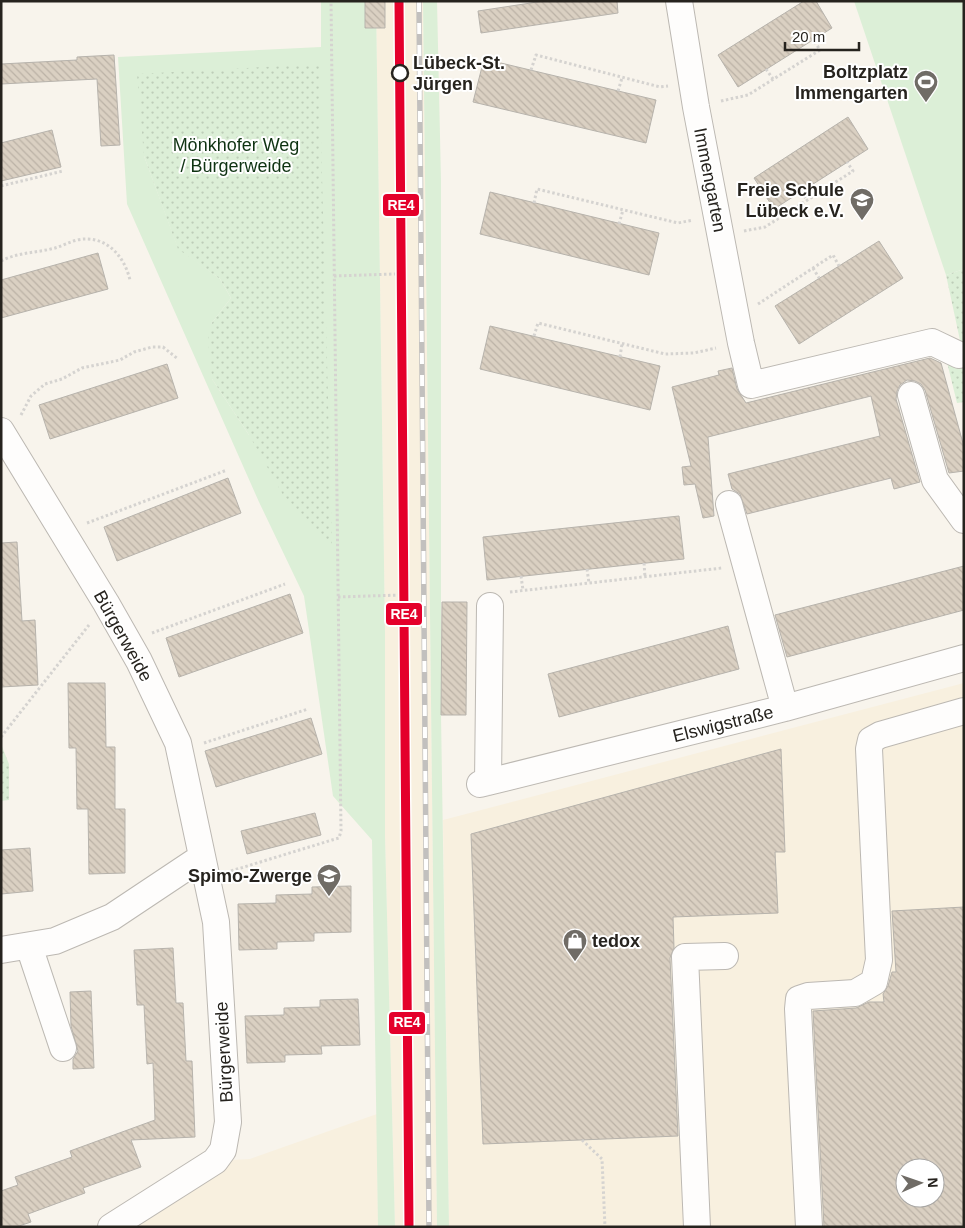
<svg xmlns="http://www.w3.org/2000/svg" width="965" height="1228" font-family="Helvetica,sans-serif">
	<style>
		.built { fill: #f8f0df; fill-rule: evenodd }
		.grass { fill: #dcefd7; fill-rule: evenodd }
		.park { fill: url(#park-dots) }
		.building { fill: url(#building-back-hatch); stroke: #b7b3ac; fill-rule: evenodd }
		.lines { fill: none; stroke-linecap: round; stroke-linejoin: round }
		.minor-casing { stroke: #bcb8b2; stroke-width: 28 }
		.path { stroke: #d5d3d0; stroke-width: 3; stroke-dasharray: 2.5 2.5; stroke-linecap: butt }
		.minor { stroke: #fefdfc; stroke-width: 26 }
		.rail-casing { stroke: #c2c0be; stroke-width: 5.5 }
		.rail { stroke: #fff; stroke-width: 4; stroke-dasharray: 11; stroke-linecap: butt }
		.rail-1-casing { stroke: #fff; stroke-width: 12 }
		.rail-1 { stroke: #e4002b; stroke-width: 9 }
		.stop-dot { fill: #fff; stroke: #26231e; stroke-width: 2.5 }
		.labels { text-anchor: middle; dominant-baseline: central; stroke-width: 4; stroke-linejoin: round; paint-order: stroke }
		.stop-label { font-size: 18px; font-weight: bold; fill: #26231e; stroke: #fff; text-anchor: start }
		.poi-label { font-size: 18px; font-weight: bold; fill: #26231e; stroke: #fff; text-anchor: end }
		.park-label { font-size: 18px; fill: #0f3312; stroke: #fff }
		.street-label { font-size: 18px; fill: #26231e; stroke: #fff }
		.line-badge { stroke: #fff; stroke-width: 2 }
		.badge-label { font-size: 14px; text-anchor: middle; font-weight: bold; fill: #fff }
	</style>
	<defs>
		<pattern id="park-dots" width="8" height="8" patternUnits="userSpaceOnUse" patternTransform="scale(1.25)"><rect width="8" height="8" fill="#dcefd7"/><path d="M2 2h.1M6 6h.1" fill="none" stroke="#bdcdb8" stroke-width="1.8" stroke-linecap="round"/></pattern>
		<pattern id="building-back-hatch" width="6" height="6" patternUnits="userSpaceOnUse" patternTransform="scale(1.25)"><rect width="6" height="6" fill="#dad0c2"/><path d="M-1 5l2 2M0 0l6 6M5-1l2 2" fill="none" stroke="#bbb2a6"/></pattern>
	</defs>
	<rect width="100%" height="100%" fill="#f8f4ec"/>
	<path class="built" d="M376,1H423L437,1227H395L385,836V633Z
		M964,683V1227H449L443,820ZM905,1168H935V1198H905Z
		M377,1114L378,1227H111L215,1161L250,1159Z"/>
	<path class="grass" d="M321,1H376L385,633V836L395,1227H378L372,840L333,796L304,596L259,502L127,204L118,57L321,47ZM319,64L249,435L212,379L211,324L231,298L220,279L178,248L144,156Z
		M423,1H437L441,181V715L449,1227H437Z
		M854,1H964V269L946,275Z"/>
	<path class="park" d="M319,64L332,545L283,495L249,435L212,379L208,340L211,324L231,298L220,279L178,249L144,156L137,74Z
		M964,269V402L957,403L944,350L961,345L946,275Z
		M1,744L9,764V800L1,801Z"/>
	<path class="building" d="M365,1H385V28H365Z
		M544,1H617L618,13L481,33L478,11Z
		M804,1H816L832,28L738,87L718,55Z
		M114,55L120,145L101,146L97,79L1,84V64L77,60V57Z
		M484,59L656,100L646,143L473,102Z
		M848,117L868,149L774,209L754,178Z
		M52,130L61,167L1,181V143Z
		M490,192L659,233L649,275L480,234Z
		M879,241L903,278L799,344L775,306Z
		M98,253L108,289L1,318V280Z
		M490,326L660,366L650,410L480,369Z
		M930,358L941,363L964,447V471L949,473L925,390L921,384L915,381L907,380L900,385L897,391L896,399L920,482L894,489L891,478L747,514L740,494L732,489L728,474L880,436L871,396L708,437L714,516L703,518L695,484L684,485L682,467L691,466L672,387L719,375L718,371L732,368L737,389L746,403Z
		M167,364L178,398L50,439L39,405Z
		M228,478L241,513L117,561L104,527Z
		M679,516L684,559L487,580L483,537Z
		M17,542L22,621L35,620L38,685L1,687V543Z
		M964,566V610L787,657L775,615Z
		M290,594L303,633L179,677L166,638Z
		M442,602H467L466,715H441Z
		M728,626L739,669L559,717L548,674Z
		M68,683H105L106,747H115V809H125V873L89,874L88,809H77L76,748H69Z
		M311,718L322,754L216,787L205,751Z
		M781,749L785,852H775L778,913L673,917L674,948L670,958L678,1136L483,1144L471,834Z
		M315,813L321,835L247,854L241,831Z
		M30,848L33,891L1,894V850Z
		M351,886V932L314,933V941L277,942V949L239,950L238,904L276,903V895L312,894V887Z
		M964,907V1227H824L813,1011L856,1008L869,1002H884L883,994L888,986L892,972H896L892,911ZM905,1168H935V1198H905Z
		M173,948L176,1003H183L186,1061H192L195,1137L131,1140L141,1167L83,1188L85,1193L28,1214L31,1222L16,1227H1V1191L18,1185L15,1177L72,1157L70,1151L155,1120L153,1063L147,1064L144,1005H137L134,950Z
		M91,991L94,1068L73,1069V1059L78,1051L71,1026L70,992Z
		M358,999L360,1045L321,1046L322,1054L285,1055V1062L247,1063L245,1016L284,1015V1008L320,1007V1000Z"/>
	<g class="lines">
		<defs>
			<path id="minor" d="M679,1L696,107L741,343L751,385L932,342L959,355
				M911,395L935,480L964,520
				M1,431L106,603L139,661L178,743L216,922L228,1122L223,1150L215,1161L111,1227
				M729,504L785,708
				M488,782L490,606
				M480,784L785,708L964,658
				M29,946L63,1048
				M1,950L55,941L112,917L202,857
				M697,1227L685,957L725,956
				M809,1227L798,1009L799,999L808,996L855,993L874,982L879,960L869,749L871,740L880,735L964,711"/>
		</defs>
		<use href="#minor" class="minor-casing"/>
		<path class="path" d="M766,69L773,79
			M531,70L536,55L660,87L668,86
			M618,91L622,78
			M721,101L748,95L820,50L813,39
			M1,186L63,171
			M801,192L807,200
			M534,203L537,189L678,223L693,220
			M619,224L623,210
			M744,231L765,227L853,171L847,162
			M1,261C18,252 37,253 55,248C62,246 69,242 77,240C105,234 124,255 130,280
			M813,268L819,278
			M334,276L395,274
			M758,304L833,255L839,266
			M534,336L538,323L665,354L694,353L716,348
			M620,357L622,344
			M21,415L31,396L45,384L62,379L82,368L120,360L134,352L152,347H163L178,359
			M87,523L227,470
			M644,563L645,577
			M587,569L589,583
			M521,576L523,590
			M510,592L722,568
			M338,597L400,595
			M152,633L285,584
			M1,737L89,625
			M204,743L308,709
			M231,871L332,840L339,838L341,831L331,1
			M582,1140L602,1159L605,1227"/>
		<use href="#minor" class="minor"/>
		<defs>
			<path id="rail" d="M419,1L429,1227"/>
		</defs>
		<use href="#rail" class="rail-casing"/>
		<use href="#rail" class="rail"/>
		<defs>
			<path id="rail-1" d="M399,1L409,1227"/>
		</defs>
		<use href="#rail-1" class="rail-1-casing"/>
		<use href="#rail-1" class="rail-1"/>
	</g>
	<defs>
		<symbol id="stadium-pin" viewBox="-11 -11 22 30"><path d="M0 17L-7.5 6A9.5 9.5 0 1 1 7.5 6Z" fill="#706c66" stroke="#fff"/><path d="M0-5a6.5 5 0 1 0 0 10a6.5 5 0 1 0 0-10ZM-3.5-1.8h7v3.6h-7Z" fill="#fff"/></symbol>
		<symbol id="school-pin" viewBox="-11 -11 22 30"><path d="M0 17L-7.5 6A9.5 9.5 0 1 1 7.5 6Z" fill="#706c66" stroke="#fff"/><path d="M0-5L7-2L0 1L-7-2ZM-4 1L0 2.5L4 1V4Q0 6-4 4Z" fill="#fff"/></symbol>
		<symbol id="shop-pin" viewBox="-11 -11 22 30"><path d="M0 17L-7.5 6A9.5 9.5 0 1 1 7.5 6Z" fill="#706c66" stroke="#fff"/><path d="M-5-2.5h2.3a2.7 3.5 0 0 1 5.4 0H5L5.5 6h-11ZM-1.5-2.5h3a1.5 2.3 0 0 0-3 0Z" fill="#fff"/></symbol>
	</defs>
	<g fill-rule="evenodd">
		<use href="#stadium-pin" x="912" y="68" width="28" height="38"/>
		<use href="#school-pin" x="848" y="186" width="28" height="38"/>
		<use href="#school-pin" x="315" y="862" width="28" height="38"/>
		<use href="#shop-pin" x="561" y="927" width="28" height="38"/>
	</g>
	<circle class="stop-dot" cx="400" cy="73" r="8"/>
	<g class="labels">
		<g class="stop-label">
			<text x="413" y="63">Lübeck-St.<tspan x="413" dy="21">Jürgen</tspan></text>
		</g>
		<g class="poi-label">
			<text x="908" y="72">Boltzplatz<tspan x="908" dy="21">Immengarten</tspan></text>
			<text x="844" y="190">Freie Schule<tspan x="844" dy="21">Lübeck e.V.</tspan></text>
			<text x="312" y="876">Spimo-Zwerge</text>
			<text x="592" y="941" text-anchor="start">tedox</text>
		</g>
		<g class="park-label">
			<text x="236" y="145">Mönkhofer Weg<tspan x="236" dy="21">/ Bürgerweide</tspan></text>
		</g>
		<g class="street-label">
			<text transform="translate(710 180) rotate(79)">Immengarten</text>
			<text transform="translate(123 636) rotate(61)">Bürgerweide</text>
			<text transform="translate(723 724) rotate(-14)">Elswigstraße</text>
			<text transform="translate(224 1052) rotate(-93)">Bürgerweide</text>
		</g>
	</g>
	<g class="line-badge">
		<rect x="382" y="193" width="38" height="24" rx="5" fill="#e4002b"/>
		<rect x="385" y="602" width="38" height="24" rx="5" fill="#e4002b"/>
		<rect x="388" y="1011" width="38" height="24" rx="5" fill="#e4002b"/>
	</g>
	<g class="badge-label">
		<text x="401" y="210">RE4</text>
		<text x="404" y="619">RE4</text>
		<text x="407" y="1027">RE4</text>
	</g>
	<rect width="965" height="1228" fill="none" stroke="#26231e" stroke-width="5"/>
	<g transform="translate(920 1183) rotate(88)"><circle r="24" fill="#ffffff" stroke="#a8a7a5"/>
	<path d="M0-4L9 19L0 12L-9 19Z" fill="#706c66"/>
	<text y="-8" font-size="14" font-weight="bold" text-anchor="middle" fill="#26231e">N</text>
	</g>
	<path d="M785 42v8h74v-8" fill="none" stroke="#26231e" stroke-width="2.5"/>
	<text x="792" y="42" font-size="15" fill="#26231e" stroke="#ffffff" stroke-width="4" paint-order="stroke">20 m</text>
</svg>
